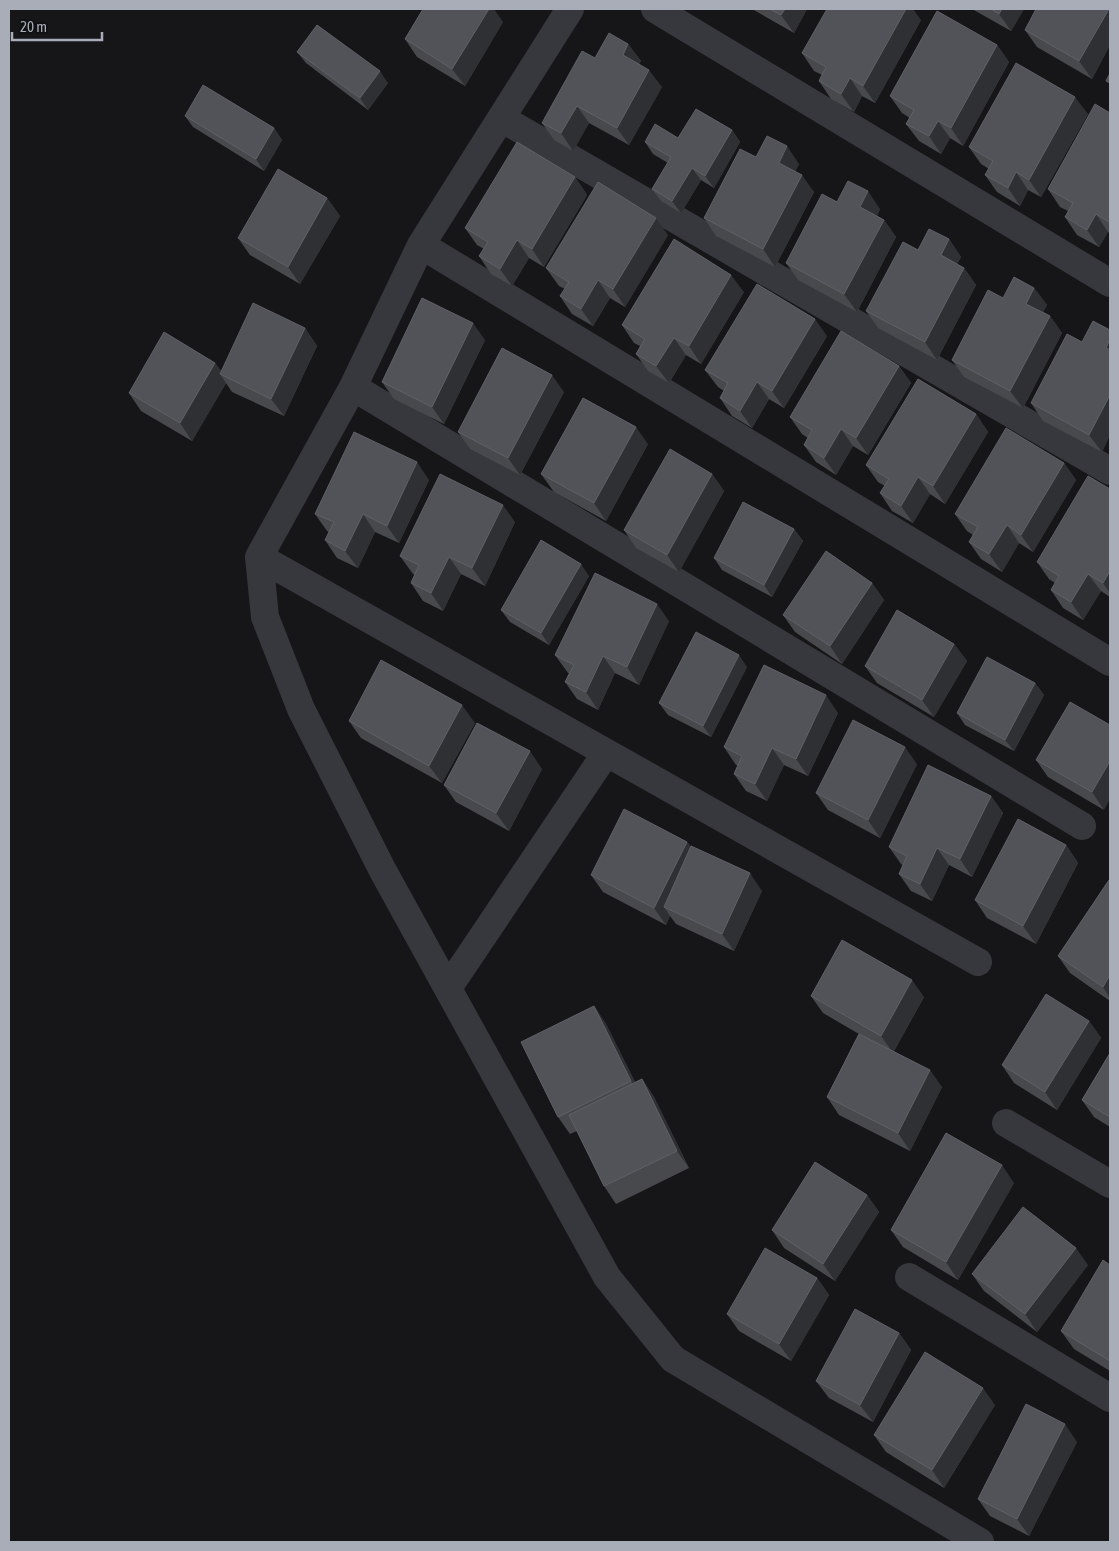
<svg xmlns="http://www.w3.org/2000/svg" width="1119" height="1551" font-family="'Asap Condensed',sans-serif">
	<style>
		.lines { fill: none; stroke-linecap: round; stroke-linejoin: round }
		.minor { stroke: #37383d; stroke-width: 28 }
		.wall { fill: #47494d }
		.shaded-wall { fill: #2f3033 }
		.building { fill: #525359; stroke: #5f6168 }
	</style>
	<rect width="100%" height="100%" fill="#161618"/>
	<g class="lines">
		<path class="minor" d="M570,9L421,245L353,387L259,557L265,617L301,709L383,871L607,1277L673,1359L980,1542
			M655,9L1110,283
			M501,118L1110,471
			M421,245L1110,662
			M353,387L1082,826
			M259,557L978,962
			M448,988L606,753
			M1006,1123L1110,1184
			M909,1277L1110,1398"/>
	</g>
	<path class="wall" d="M752,9H807L794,33Z
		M972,9H1024L1011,31Z
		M1110,9V45L1092,79L1037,47L1025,30Z
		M921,20L875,103L862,96L854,112L831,99L819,81L822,75L814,71L802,53Z
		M503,22L465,86L417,57L405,39Z
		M628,44L641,61L639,64L662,87L629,145L589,123L573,151L554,140L542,123L595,58Z
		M997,45L1009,62L963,146L950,138L941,154L919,141L906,124L910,118L902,113L890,96Z
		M297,52L388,83L368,110L306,63Z
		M1110,113V233L1108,232L1099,247L1077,235L1065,217L1068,211L1060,207L1048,189Z
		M1088,114L1041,197L1028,190L1020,206L997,192L985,175L989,169L981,164L969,147Z
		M185,116L274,128L282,140L264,171L193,127Z
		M732,130L740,142L714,188L701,180L681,213L661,201L652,189L668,163L653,154L645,142L678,138Z
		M756,157L799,164L795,171L814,192L775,267L716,236L704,218Z
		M575,177L587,195L544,267L529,258L512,286L491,274L479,256L484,249L477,245L465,228Z
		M327,198L340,216L300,284L250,255L238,238Z
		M837,202L880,209L877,216L884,220L896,237L857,312L798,280L786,263Z
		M668,235L625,307L610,298L593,326L572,314L560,296L565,289L559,286L546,268Z
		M949,239L961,257L957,264L964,268L976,285L937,360L878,328L866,311L918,250Z
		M1034,288L1047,305L1043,312L1050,316L1062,333L1023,408L964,377L952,360L1003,298Z
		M744,292L701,364L686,355L669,383L648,371L636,354L640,346L634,343L622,325Z
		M305,328L317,346L284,416L232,392L226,383L192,441L141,411L129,393L215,363L221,371Z
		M1110,330V435L1102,452L1043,421L1031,403L1082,342Z
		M827,336L784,408L769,399L752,428L732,416L720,398L724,391L718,387L705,370Z
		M485,340L444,424L394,399L382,382Z
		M899,366L911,383L868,455L853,446L836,475L816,462L804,445L808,438L802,434L790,417Z
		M564,392L520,475L470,449L458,432Z
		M976,414L988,432L945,504L930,494L913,523L892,511L880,493L885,486L878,482L866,465Z
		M648,444L606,521L554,492L541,474Z
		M1064,463L1076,480L1033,552L1019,543L1002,572L981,559L969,542L973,535L967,531L955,514Z
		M712,474L724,491L679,572L636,548L624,530Z
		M429,480L399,543L375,532L358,568L337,558L325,540L329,532L327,531L315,514Z
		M1110,489V597L1101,591L1083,620L1063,608L1051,590L1055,583L1049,579L1037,562Z
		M515,522L485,586L461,574L443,611L423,601L411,583L415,575L413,574L400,556Z
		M794,529L803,541L772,597L722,570L714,558Z
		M589,576L549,645L510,622L501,610Z
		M872,583L884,600L842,664L795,632L783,615Z
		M669,621L639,685L615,673L598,710L577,699L565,682L569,673H568L555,655Z
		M954,644L967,661L934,717L877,683L865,666Z
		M747,667L711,737L668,715L659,703Z
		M1035,683L1044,695L1014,751L965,725L957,713Z
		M1070,702L1104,810L1048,777L1036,760Z
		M838,713L808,776L784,765L767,801L746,791L734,774L738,765H736L724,747Z
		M349,721L475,723L442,783L361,738Z
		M917,764L880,838L828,810L816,793Z
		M542,769L509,831L456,802L444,785Z
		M991,796L1003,813L972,877L949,865L932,901L911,891L899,874L903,865L901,864L889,847Z
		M687,842L691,847L762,891L734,951L676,924L670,916L666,925L603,892L591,875Z
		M1066,845L1078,863L1036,944L987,918L975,900Z
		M1110,881V1001L1070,973L1058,956Z
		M811,996L924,997L894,1051L942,1087L910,1151L839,1115L827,1097L859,1034L823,1013Z
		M594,1006L606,1024L635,1082L642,1079L654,1097L689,1168L616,1204L604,1186L577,1131L570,1134L558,1117Z
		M1089,1021L1101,1038L1057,1110L1014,1083L1002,1065Z
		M1110,1053V1127L1094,1117L1082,1100Z
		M1014,1183L958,1280L903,1247L891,1230Z
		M867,1195L879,1212L835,1281L784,1248L772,1230Z
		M1088,1265L1037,1332L984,1291L972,1274Z
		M1110,1265V1371L1074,1349L1061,1331Z
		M817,1278L829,1295L791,1361L739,1331L727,1314Z
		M899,1333L911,1350L873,1422L829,1398L816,1381Z
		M995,1405L944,1488L886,1452L874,1435Z
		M1077,1442L1029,1536L990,1516L978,1499Z"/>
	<path class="shaded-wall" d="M489,9H494L503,22L465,86L452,69Z
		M785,9H807L794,33L781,15Z
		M906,9H913L921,20L875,103L863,86Z
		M1002,9H1024L1011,31L999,14Z
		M1109,9H1110V45L1092,79L1079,61Z
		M628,44L641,61L635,72L623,55Z
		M997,45L1009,62L963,146L951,128Z
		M649,70L662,87L629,145L617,128Z
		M380,71L388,83L368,110L360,98Z
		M850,78L862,96L854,112L841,94Z
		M1075,97L1088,114L1041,197L1029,180Z
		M577,106L589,123L573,151L561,133Z
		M938,121L950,138L941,154L929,136Z
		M274,128L282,140L264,171L256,159Z
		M732,130L740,142L714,188L705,176Z
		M787,146L799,164L791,180L779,163Z
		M692,168L701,180L681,213L672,201Z
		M1016,172L1028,190L1020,206L1008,188Z
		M802,175L814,192L775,267L763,249Z
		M575,177L587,195L544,267L532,249Z
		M868,191L880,209L873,225L860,207Z
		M327,198L340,216L300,284L288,267Z
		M1096,214L1108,232L1099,247L1087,230Z
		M656,218L668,235L625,307L613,289Z
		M884,220L896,237L857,312L844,294Z
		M949,239L961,257L953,273L941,255Z
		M517,240L529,258L512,286L500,269Z
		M964,268L976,285L937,360L925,342Z
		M731,275L744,292L701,364L689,346Z
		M598,280L610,298L593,326L581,309Z
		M1034,288L1047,305L1038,321L1026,304Z
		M1050,316L1062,333L1023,408L1010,391Z
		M815,319L827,336L784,408L772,391Z
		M473,323L485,340L444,424L432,407Z
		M305,328L317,346L284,416L271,399Z
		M674,338L686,355L669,383L656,366Z
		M1110,339V355L1106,348Z
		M215,363L225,377L220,374L226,383L192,441L180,423Z
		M899,366L911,383L868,455L856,438Z
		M552,375L564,392L520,475L508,458Z
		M757,382L769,399L752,428L740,411Z
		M1110,395V435L1102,452L1089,435Z
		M976,414L988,432L945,504L933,486Z
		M636,427L648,444L606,521L594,503Z
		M841,429L853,446L836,475L824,458Z
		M417,462L429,480L399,543L387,526Z
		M1064,463L1076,480L1033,552L1021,535Z
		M712,474L724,491L679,572L667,555Z
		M918,477L930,494L913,523L901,506Z
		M503,505L515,522L485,586L472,568Z
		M363,514L375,532L358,568L345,551Z
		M1007,525L1019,543L1002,572L989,554Z
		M794,529L803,541L772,597L764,585Z
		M449,557L461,574L443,611L431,593Z
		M581,564L589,576L549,645L541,633Z
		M1110,571V593L1103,583Z
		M1088,574L1101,591L1083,620L1071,602Z
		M872,583L884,600L842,664L830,646Z
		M657,604L669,621L639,685L627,667Z
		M954,644L967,661L934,717L922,700Z
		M739,655L747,667L711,737L703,726Z
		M603,656L615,673L598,710L586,692Z
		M1035,683L1044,695L1014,751L1005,740Z
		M826,695L838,713L808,776L796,759Z
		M462,705L475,723L442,783L429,766Z
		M905,747L917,764L880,838L868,820Z
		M772,748L784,765L767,801L755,784Z
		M530,751L542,769L509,831L496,813Z
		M1110,761V799L1104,810L1092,792Z
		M991,796L1003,813L972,877L960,859Z
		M687,842L699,859L664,907L670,916L666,925L654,908Z
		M1066,845L1078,863L1036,944L1023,926Z
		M937,848L949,865L932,901L920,884Z
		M750,873L762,891L734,951L722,934Z
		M1110,975V998L1103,987Z
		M912,980L924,997L893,1053L881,1036Z
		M594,1006L606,1024L643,1099L631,1081Z
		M1089,1021L1101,1038L1057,1110L1045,1092Z
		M930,1070L942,1087L910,1151L898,1133Z
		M642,1079L654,1097L689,1168L677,1151Z
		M1002,1165L1014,1183L958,1280L946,1262Z
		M867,1195L879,1212L835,1281L823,1264Z
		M1076,1248L1088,1265L1037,1332L1025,1314Z
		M817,1278L829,1295L791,1361L779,1344Z
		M899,1333L911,1350L873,1422L860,1405Z
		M983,1388L995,1405L944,1488L932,1470Z
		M1065,1424L1077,1442L1029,1536L1017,1519Z"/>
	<path class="building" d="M423,9H489L452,69L405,39Z
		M770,9H785L781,15Z
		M827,9H906L863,86L850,78L841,94L819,81L826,67L802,53Z
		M991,9H1002L999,14Z
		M1036,9H1109L1079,61L1025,30Z
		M937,11L997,45L951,128L938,121L929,136L906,124L914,110L890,96Z
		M317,25L380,71L360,98L297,52Z
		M609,33L628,44L623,55L649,70L617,128L577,106L561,133L542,123L582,51L595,58Z
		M1016,63L1075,97L1029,180L1016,172L1008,188L985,175L993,161L969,147Z
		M1110,73V83L1106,81Z
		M203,85L274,128L256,159L185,116Z
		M1095,104L1110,113V220L1109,222L1096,214L1087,230L1065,217L1073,203L1048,189Z
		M696,109L732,130L705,176L692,168L672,201L652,189L671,157L645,142L655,124L678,138Z
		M767,136L787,146L779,163L802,175L763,249L704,218L740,149L756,157Z
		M517,142L575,177L532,249L517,240L500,269L479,256L488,242L465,228Z
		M278,169L327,198L288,267L238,238Z
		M848,181L868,191L860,207L884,220L844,294L786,263L822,194L837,202Z
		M598,182L656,218L613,289L598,280L581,309L560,296L569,282L546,268Z
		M929,229L949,239L941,255L964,268L925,342L866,311L903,242L918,250Z
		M674,239L731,275L689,346L674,338L656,366L636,354L645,339L622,325Z
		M1014,277L1034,288L1026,304L1050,316L1010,391L952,360L988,290L1003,298Z
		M757,284L815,319L772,391L757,382L740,411L720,398L728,383L705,370Z
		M422,298L473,323L432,407L382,382Z
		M253,303L305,328L271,399L220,374Z
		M1093,321L1110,330V339L1106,348L1110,350V395L1089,435L1031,403L1067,334L1082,342Z
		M841,331L899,366L856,438L841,429L824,458L804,445L812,430L790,417Z
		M164,332L215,363L180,423L129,393Z
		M502,348L552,375L508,458L458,432Z
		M918,379L976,414L933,486L918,477L901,506L880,493L889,479L866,465Z
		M583,398L636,427L594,503L541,474Z
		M1006,428L1064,463L1021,535L1007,525L989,554L969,542L978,527L955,514Z
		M354,432L417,462L387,526L363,514L345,551L325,540L334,522L315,514Z
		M670,449L712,474L667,555L624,530Z
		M440,474L503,505L472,568L449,557L431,593L411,583L419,565L400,556Z
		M1088,476L1110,489V571L1103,583L1088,574L1071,602L1051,590L1059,576L1037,562Z
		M743,502L794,529L764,585L714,558Z
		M541,540L581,564L541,633L501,610Z
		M826,551L872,583L830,646L783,615Z
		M595,573L657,604L627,667L603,656L586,692L565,682L574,665L555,655Z
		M897,610L954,644L922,700L865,666Z
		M696,632L739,655L703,726L659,703Z
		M987,657L1035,683L1005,740L957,713Z
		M381,660L462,705L429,766L349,721Z
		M764,665L826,695L796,759L772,748L755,784L734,774L742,756L724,747Z
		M1070,702L1110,725V761L1092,792L1036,760Z
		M853,720L905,747L868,820L816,793Z
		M477,723L530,751L496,813L444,785Z
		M928,765L991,796L960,859L937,848L920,884L899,874L907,856L889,847Z
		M624,809L687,842L654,908L591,875Z
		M1018,819L1066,845L1023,926L975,900Z
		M691,846L750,873L722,934L664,907Z
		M1109,880L1110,881V975L1103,987L1058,956Z
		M842,940L912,980L881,1036L811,996Z
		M1046,994L1089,1021L1045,1092L1002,1065Z
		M594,1006L631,1081L558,1117L521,1042Z
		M859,1034L930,1070L898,1133L827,1097Z
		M1110,1053V1117L1082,1100Z
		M642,1079L677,1151L604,1186L569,1115Z
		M946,1133L1002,1165L946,1262L891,1230Z
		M815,1162L867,1195L823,1264L772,1230Z
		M1023,1207L1076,1248L1025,1314L972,1274Z
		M765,1248L817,1278L779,1344L727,1314Z
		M1103,1260L1110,1265V1361L1061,1331Z
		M855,1309L899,1333L860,1405L816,1381Z
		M925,1352L983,1388L932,1470L874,1435Z
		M1026,1404L1065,1424L1017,1519L978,1499Z"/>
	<rect width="1119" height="1551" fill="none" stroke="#a8adb8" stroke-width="20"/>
	<path d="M12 32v8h90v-8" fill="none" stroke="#a8adb8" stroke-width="2.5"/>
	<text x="20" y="32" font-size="15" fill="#a8adb8" stroke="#111113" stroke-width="4" paint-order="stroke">20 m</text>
</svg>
